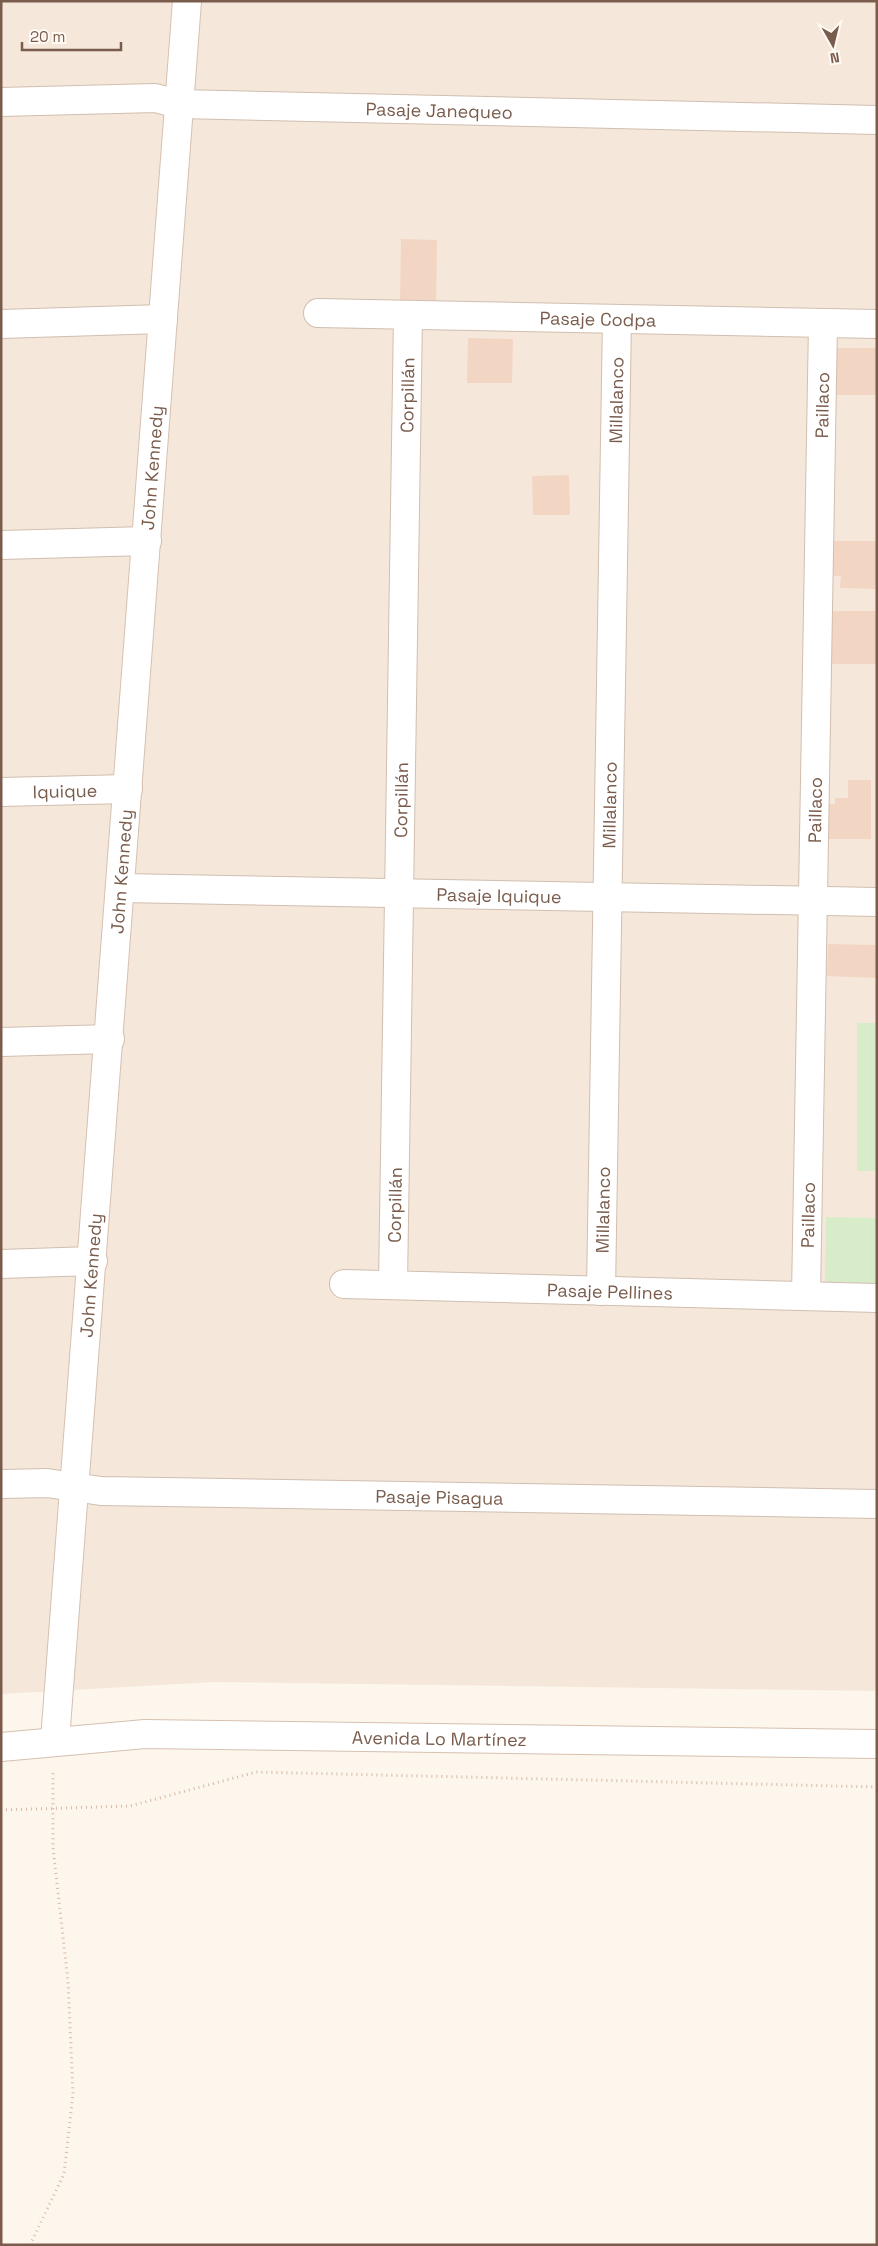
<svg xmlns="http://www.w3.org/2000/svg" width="878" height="2246" font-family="'Space Grotesk',sans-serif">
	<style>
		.residential { fill: #f5e8da }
		.green { fill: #d8ecc9 }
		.building { fill: #f3d5c3 }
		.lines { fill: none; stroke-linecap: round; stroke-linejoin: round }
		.street-casing { stroke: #d1beb0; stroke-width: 30 }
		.secondary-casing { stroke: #d6c0b0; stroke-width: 30 }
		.path { stroke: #d9b8a5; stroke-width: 3; stroke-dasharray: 1 4; stroke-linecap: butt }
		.street { stroke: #fff; stroke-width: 28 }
		.secondary { stroke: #fff; stroke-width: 28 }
		.labels { text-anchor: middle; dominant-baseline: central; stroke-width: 4; stroke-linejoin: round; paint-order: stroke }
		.street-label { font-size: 18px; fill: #7a5c4d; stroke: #fffaf3 }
	</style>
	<rect width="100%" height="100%" fill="#fdf6ec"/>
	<path class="residential" d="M1,1H877V1691L213,1682L1,1694Z"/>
	<path class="green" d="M857,1023H877V1171H857Z
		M826,1217L877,1218V1284L825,1283Z"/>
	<path class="building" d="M401,239L437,240L436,303H400Z
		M468,338L513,339L512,383H467Z
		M832,348H877V395H832Z
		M569,475L570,515H533L532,476Z
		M834,541H877V589L840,588L841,576H833Z
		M827,611H877V664H828Z
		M848,780H871V839H826L827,804H835V798H848Z
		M828,944L877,945V978L827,976Z"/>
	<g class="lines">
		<defs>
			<g id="street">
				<path id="s1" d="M1,102L155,98L179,104L877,120"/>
				<path id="s2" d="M318,313L877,324"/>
				<path d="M1,324L163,319"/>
				<path d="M1,545L147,541"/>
				<path id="s3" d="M1,792L128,789"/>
				<path id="s4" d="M121,888L877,902"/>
				<path d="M1,1042L110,1039"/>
				<path d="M1,1264L93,1261"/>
				<path id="s5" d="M344,1284L877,1298"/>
				<path id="s6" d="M393,1285L408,315"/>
				<path id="s7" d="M601,1291L617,319"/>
				<path id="s8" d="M806,1296L823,323"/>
				<path id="s9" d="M1,1484L47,1483L101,1491L877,1504"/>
			</g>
			<g id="secondary">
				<path id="s10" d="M55,1740L187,1"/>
				<path id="s11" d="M1,1747L145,1734L877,1744"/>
			</g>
		</defs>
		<use href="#street" class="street-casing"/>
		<use href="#secondary" class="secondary-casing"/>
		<path class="path" d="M1,1810L130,1806L256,1772L877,1787
			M30,2245L64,2174L73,2093L68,1981L53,1848V1772"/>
		<use href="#street" class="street"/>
		<use href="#secondary" class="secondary"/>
	</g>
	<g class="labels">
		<g class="street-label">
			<text stroke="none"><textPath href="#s1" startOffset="439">Pasaje Janequeo</textPath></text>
			<text stroke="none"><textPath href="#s2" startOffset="280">Pasaje Codpa</textPath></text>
			<text stroke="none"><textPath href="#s6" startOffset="890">Corpillán</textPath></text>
			<text stroke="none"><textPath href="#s7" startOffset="891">Millalanco</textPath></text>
			<text stroke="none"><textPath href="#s8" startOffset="891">Paillaco</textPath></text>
			<text stroke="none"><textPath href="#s10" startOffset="1276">John Kennedy</textPath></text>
			<text stroke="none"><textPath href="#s3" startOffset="64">Iquique</textPath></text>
			<text stroke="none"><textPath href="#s6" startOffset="485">Corpillán</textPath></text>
			<text stroke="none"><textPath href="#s7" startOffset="486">Millalanco</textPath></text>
			<text stroke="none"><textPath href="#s8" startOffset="486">Paillaco</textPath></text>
			<text stroke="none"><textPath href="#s10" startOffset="871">John Kennedy</textPath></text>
			<text stroke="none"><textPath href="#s4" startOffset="378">Pasaje Iquique</textPath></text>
			<text stroke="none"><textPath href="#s6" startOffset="80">Corpillán</textPath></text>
			<text stroke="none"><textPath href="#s7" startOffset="81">Millalanco</textPath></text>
			<text stroke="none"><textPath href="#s8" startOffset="81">Paillaco</textPath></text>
			<text stroke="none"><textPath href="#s10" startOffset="466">John Kennedy</textPath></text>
			<text stroke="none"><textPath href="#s5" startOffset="266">Pasaje Pellines</textPath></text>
			<text stroke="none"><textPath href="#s9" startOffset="439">Pasaje Pisagua</textPath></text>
			<text stroke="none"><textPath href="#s11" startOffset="439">Avenida Lo Martínez</textPath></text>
		</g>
	</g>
	<rect width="878" height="2246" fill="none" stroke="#7a5c4d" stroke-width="5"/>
	<g transform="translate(833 45) rotate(172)" stroke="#fffaf3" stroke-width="4" paint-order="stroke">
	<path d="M0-4L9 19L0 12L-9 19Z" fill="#7a5c4d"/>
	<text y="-8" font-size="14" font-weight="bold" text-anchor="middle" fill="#7a5c4d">N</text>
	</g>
	<path d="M22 42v8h99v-8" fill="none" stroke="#7a5c4d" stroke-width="2.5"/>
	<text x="30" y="42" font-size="15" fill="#7a5c4d" stroke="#fffaf3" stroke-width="4" paint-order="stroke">20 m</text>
</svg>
